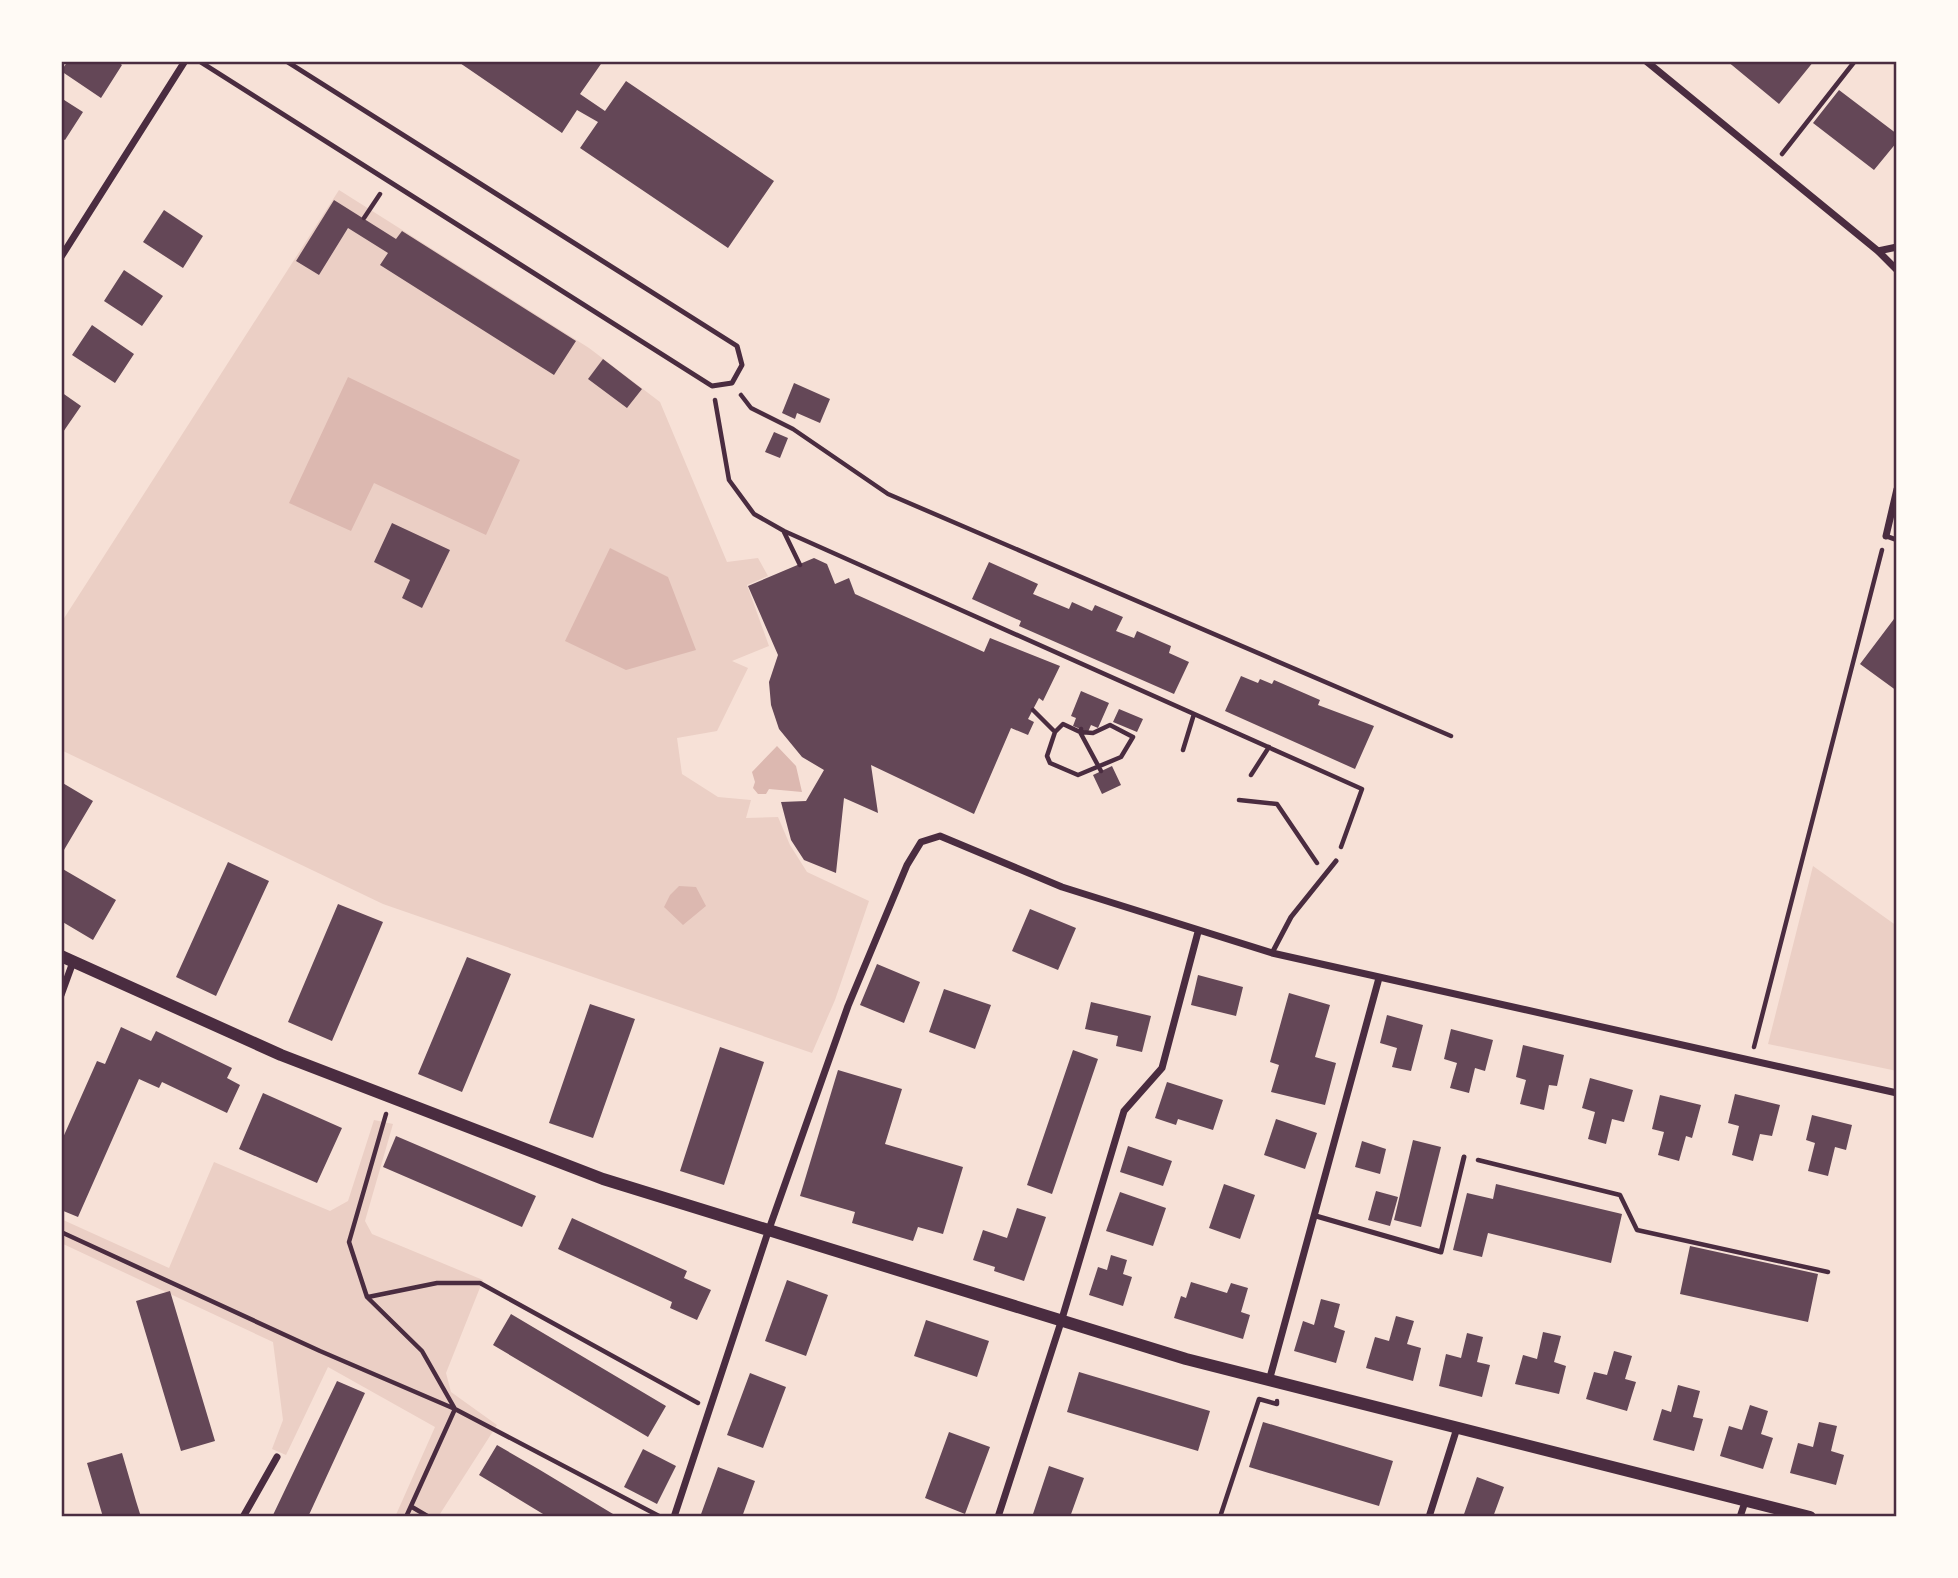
<svg xmlns="http://www.w3.org/2000/svg" width="1958" height="1578" font-family="'Nunito Sans',sans-serif">
	<style>
		.green { fill: #ebcfc5 }
		.water { fill: #dcb8b0 }
		.building { fill: #644757 }
		.lines { fill: none; stroke-linecap: round; stroke-linejoin: round }
		.path { stroke: #4a2c40; stroke-width: 4.5 }
		.service { stroke: #4a2c40; stroke-width: 5 }
		.minor { stroke: #4a2c40; stroke-width: 7 }
		.tertiary { stroke: #4a2c40; stroke-width: 12 }
		.neatline { fill: none; stroke: #4a2c40; stroke-width: 2.5 }
	</style>
	<rect width="100%" height="100%" fill="#f7e1d7"/>
	<path class="green" d="M339,190L589,348L660,402L727,562L758,558L768,576L747,585L769,646L732,661L748,668L717,731L677,738L682,774L718,797L751,800L746,818L778,817L790,845L807,872L869,901L835,1000L812,1053L383,904L61,750V623Z
		M1813,866L1897,926V1071L1768,1044Z
		M374,1120L393,1124L365,1221L372,1234L483,1280L446,1373L451,1392L497,1425L438,1517H395L435,1427L328,1367L286,1455L272,1449L283,1420L273,1342L61,1243V1219L169,1268L214,1162L330,1211L348,1201Z"/>
	<path class="water" d="M348,377L520,460L486,535L374,483L351,531L289,503Z
		M610,548L668,577L696,650L626,670L565,641Z
		M777,746L796,766L802,792L769,789L766,794H758L753,788L755,782L752,772Z
		M679,886L696,887L706,906L683,925L664,907L670,895Z"/>
	<path class="building" d="M68,61H117L122,65L101,98L61,71Z
		M457,61H603L580,94L605,111L626,81L774,181L728,248L580,148L598,122L577,110L562,133Z
		M1727,61H1814L1779,104Z
		M1839,90L1897,134V142L1874,170L1813,123Z
		M61,98L83,112L65,140L61,138Z
		M334,200L396,239L402,231L576,341L554,375L380,265L388,253L348,228L319,275L296,261Z
		M164,210L203,236L183,268L143,242Z
		M124,270L163,296L142,326L104,301Z
		M92,325L134,354L115,383L72,355Z
		M603,359L642,389L627,408L588,379Z
		M794,383L830,399L820,423L797,413L795,419L782,413Z
		M61,392L81,406L61,435Z
		M774,432L788,438L780,458L765,452Z
		M392,523L450,550L422,608L402,598L410,580L374,562Z
		M814,558L827,564L835,584L849,578L855,594L984,652L990,638L1060,666L1043,701L1039,698L1028,719L1034,722L1028,735L1011,728L974,814L871,765L878,813L844,798L836,873L804,860L791,840L781,802L806,801L824,770L802,757L779,729L771,705L769,682L778,655L748,586Z
		M989,562L1038,584L1033,594L1069,609L1072,602L1092,611L1095,605L1123,617L1116,631L1134,638L1137,631L1171,646L1169,653L1189,662L1174,694L1019,626L1021,621L972,599Z
		M1897,615V691L1860,664Z
		M1241,676L1258,683L1260,679L1272,684L1274,680L1320,700L1318,705L1374,726L1355,769L1225,711Z
		M1081,691L1109,703L1098,728L1091,725L1088,732L1073,726L1076,718L1071,716Z
		M1119,709L1143,719L1137,732L1113,722Z
		M1112,766L1121,785L1102,794L1093,775Z
		M61,782L93,801L61,855Z
		M228,862L269,881L216,996L176,977Z
		M61,868L116,900L93,940L61,921Z
		M338,904L383,922L332,1041L288,1022Z
		M1030,909L1076,928L1058,970L1012,951Z
		M467,957L511,974L462,1092L418,1074Z
		M877,964L920,982L904,1023L860,1005Z
		M1198,975L1243,987L1236,1016L1191,1005Z
		M944,989L991,1005L975,1049L929,1032Z
		M1289,993L1330,1005L1315,1057L1336,1063L1325,1105L1271,1092L1279,1065L1270,1062Z
		M1091,1002L1151,1016L1142,1052L1116,1046L1118,1036L1085,1029Z
		M590,1004L635,1019L593,1138L549,1123Z
		M1387,1015L1423,1025L1411,1071L1392,1067L1397,1048L1380,1043Z
		M121,1027L151,1041L156,1031L232,1068L227,1078L240,1085L227,1113L162,1082L159,1088L139,1079L78,1217L61,1210V1142L97,1061L105,1064Z
		M1451,1029L1493,1040L1485,1071L1475,1068L1469,1093L1450,1088L1457,1063L1444,1059Z
		M1523,1045L1564,1055L1557,1086L1549,1085L1544,1110L1520,1104L1526,1080L1516,1077Z
		M720,1047L764,1062L724,1185L680,1171Z
		M1073,1050L1098,1059L1052,1194L1027,1185Z
		M838,1070L902,1089L885,1144L963,1167L943,1234L918,1227L913,1241L852,1223L855,1212L800,1196Z
		M1590,1078L1633,1090L1624,1122L1612,1119L1606,1144L1588,1139L1595,1112L1582,1108Z
		M1167,1082L1223,1100L1213,1130L1178,1119L1176,1125L1155,1118Z
		M263,1093L342,1128L317,1183L239,1149Z
		M1735,1094L1780,1105L1772,1136L1760,1134L1753,1161L1732,1155L1739,1126L1728,1123Z
		M1660,1095L1701,1105L1692,1138L1686,1136L1679,1161L1658,1155L1664,1132L1652,1129Z
		M1812,1115L1852,1125L1846,1150L1835,1147L1828,1176L1808,1171L1815,1143L1806,1140Z
		M1276,1119L1317,1133L1305,1169L1264,1155Z
		M396,1136L536,1196L522,1227L383,1167Z
		M1413,1140L1441,1147L1421,1227L1394,1220Z
		M1362,1141L1386,1149L1380,1174L1355,1167Z
		M1128,1146L1172,1161L1163,1186L1120,1172Z
		M1224,1184L1255,1195L1240,1239L1209,1228Z
		M1496,1184L1622,1214L1611,1263L1488,1233L1482,1257L1453,1250L1467,1193L1493,1199Z
		M1376,1191L1398,1197L1390,1226L1368,1220Z
		M1120,1192L1166,1208L1153,1246L1106,1231Z
		M1017,1208L1046,1217L1024,1281L994,1271L995,1267L973,1260L983,1230L1007,1238Z
		M572,1218L687,1271L684,1278L711,1290L697,1320L670,1308L672,1302L558,1249Z
		M1690,1246L1818,1274L1808,1322L1680,1294Z
		M1111,1255L1127,1260L1123,1274L1132,1277L1123,1306L1089,1295L1098,1267L1107,1270Z
		M787,1280L828,1295L806,1356L765,1341Z
		M1191,1282L1227,1293L1231,1283L1248,1288L1241,1312L1250,1315L1243,1339L1174,1318L1181,1296L1186,1298Z
		M170,1291L215,1441L181,1451L136,1301Z
		M1321,1299L1340,1304L1334,1327L1345,1331L1336,1363L1294,1351L1303,1321L1314,1325Z
		M511,1314L666,1406L648,1437L493,1345Z
		M1396,1316L1414,1321L1407,1344L1421,1348L1413,1381L1366,1368L1375,1337L1389,1341Z
		M926,1320L989,1341L977,1377L914,1356Z
		M1543,1332L1561,1336L1554,1362L1566,1366L1559,1394L1515,1384L1523,1355L1537,1359Z
		M1467,1333L1483,1337L1477,1362L1490,1365L1482,1397L1439,1386L1446,1354L1461,1358Z
		M1614,1351L1632,1356L1625,1379L1636,1382L1627,1411L1586,1399L1594,1372L1607,1375Z
		M1079,1372L1210,1411L1198,1451L1067,1412Z
		M750,1373L786,1387L763,1448L727,1435Z
		M337,1381L365,1393L308,1517H276L273,1515Z
		M1678,1385L1700,1391L1693,1417L1703,1419L1694,1451L1653,1440L1662,1409L1671,1412Z
		M1750,1405L1768,1411L1761,1434L1773,1438L1763,1469L1720,1456L1729,1426L1742,1430Z
		M1263,1422L1393,1461L1379,1506L1249,1467Z
		M1819,1422L1837,1426L1831,1451L1844,1455L1836,1485L1790,1473L1798,1443L1813,1447Z
		M949,1432L990,1447L965,1514L925,1498Z
		M497,1445L540,1470L618,1517H548L479,1475Z
		M643,1449L676,1466L657,1504L624,1487Z
		M122,1453L136,1501L141,1517H103L87,1463Z
		M1049,1466L1084,1478L1070,1517H1032Z
		M718,1467L755,1481L742,1517H700Z
		M1477,1477L1504,1487L1493,1517H1463Z"/>
	<g class="lines">
		<path class="path" d="M1782,154L1855,61
			M364,218L380,194
			M741,395L751,408L793,429L888,494L1451,736
			M715,400L729,480L754,514L784,531L1362,789L1341,847
			M784,532L800,565
			M1033,710L1055,732L1063,724L1080,732L1101,771
			M1055,732L1047,756L1050,763L1078,775L1121,757L1133,737L1110,725L1093,733L1080,732L1081,729
			M1183,750L1194,714
			M1251,775L1269,747
			M1239,800L1277,804L1317,863
			M1754,1047L1882,550
			M386,1114L349,1242L367,1297L422,1351L455,1409L406,1517
			M1478,1160L1620,1195L1637,1230L1828,1272
			M61,1232L320,1351L455,1409L659,1516
			M368,1297L437,1283H480L698,1403
			M412,1507L429,1517
			M1220,1517L1259,1399L1277,1404V1401"/>
		<path class="service" d="M199,61L712,386L732,383L742,365L737,346L286,61
			M1886,536L1897,540
			M1272,953L1291,917L1336,861
			M1316,1216L1441,1252L1464,1157"/>
		<path class="minor" d="M1646,61L1878,251L1897,270
			M1878,251L1897,247
			M61,257L185,61
			M1886,536L1897,489
			M61,995L73,962
			M1269,1381L1379,978
			M243,1517L277,1457
			M674,1517L768,1232L848,1006L907,865L921,842L940,836L1062,887L1272,953L1897,1093
			M998,1517L1061,1322L1124,1111L1162,1068L1198,932
			M1429,1517L1457,1428
			M1740,1517L1745,1502"/>
		<path class="tertiary" d="M61,956L281,1055L603,1179L1186,1359L1810,1517"/>
	</g>
	<rect width="1958" height="1578" fill="none" stroke="#fffaf5" stroke-width="126"/>
	<rect x="63" y="63" width="1832" height="1452" class="neatline"/>
</svg>
